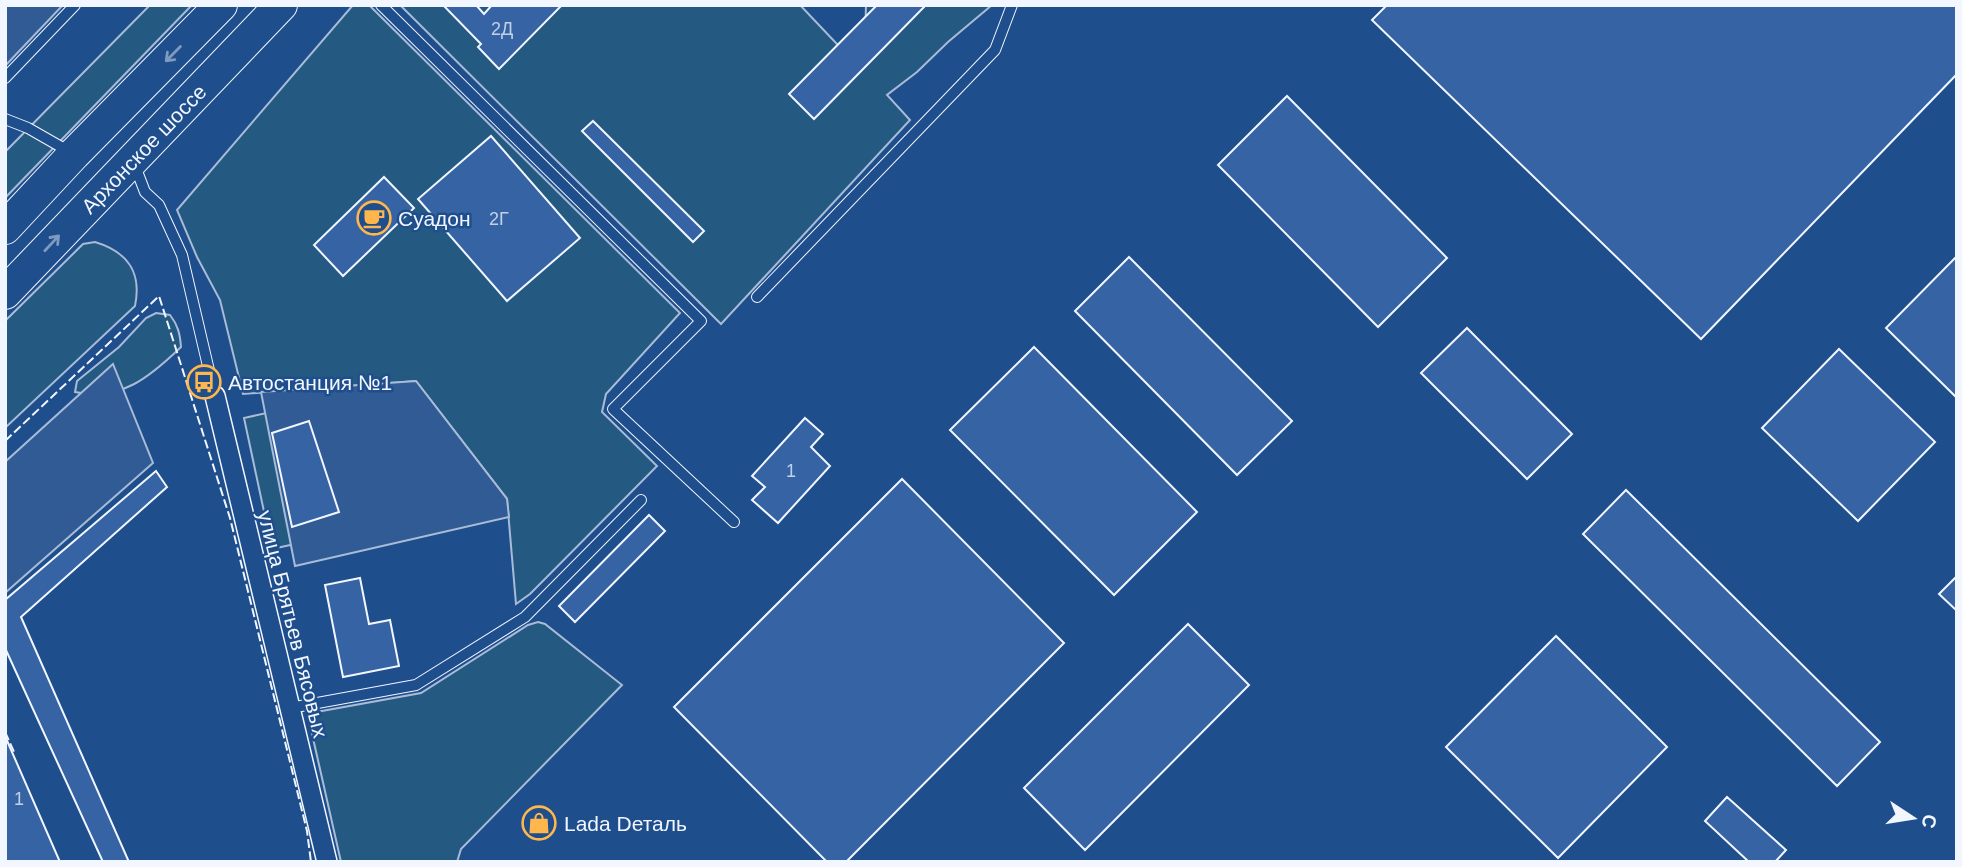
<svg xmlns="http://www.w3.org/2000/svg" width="1962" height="867" font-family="Helvetica,sans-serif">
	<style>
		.green { fill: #245a82; stroke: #a8bbd7; stroke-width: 2 }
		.parking { fill: #305b95; stroke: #a8bbd7; stroke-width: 2 }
		.building { fill: #3563a3; stroke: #f2f6ff; stroke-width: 2 }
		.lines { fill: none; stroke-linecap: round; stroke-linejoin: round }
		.service-casing { stroke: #f2f6ff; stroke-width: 12 }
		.minor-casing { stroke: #f2f6ff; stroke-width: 22 }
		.trunk-casing { stroke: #f2f6ff; stroke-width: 34 }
		.service { stroke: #1f4e8c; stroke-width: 10 }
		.minor { stroke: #1f4e8c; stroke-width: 19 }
		.trunk { stroke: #1f4e8c; stroke-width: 32 }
		.fence { stroke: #f2f6ff; stroke-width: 2; stroke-dasharray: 9 3.5; stroke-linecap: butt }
		.oneway { stroke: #7e9ac0 }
		.labels { text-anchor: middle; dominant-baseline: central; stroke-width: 5; stroke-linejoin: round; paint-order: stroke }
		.number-label { font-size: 18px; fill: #c3d1e8 }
		.street-label { font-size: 21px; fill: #f2f6ff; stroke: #1f4e8c }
		.poi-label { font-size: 21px; fill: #f2f6ff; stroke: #1f4e8c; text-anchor: start }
	</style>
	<rect width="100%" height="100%" fill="#1f4e8c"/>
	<path class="green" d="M150,5H192L5,198V152Z
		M353,5H369L680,313L606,394L602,412L657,466L530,594L516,604L507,499L416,381L243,394L220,300L197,257L177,210Z
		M400,5H800L854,62L865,39L866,5H992L948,42L917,72L887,95L910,120L721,324Z
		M95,242C128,252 142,272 135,306L5,428V321L83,244Z
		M156,313L170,315C178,325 180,334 181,347C150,377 120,402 75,392L77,381L119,347L146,318Z
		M276,411L304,542L272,549L244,418Z
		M538,622L545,624L622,685L461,849L457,862H341L308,716L311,713L421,693L528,625Z"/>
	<path class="parking" d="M5,5H63L5,66Z
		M113,364L153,463L5,593V462Z
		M416,381L507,499L509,517L295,566L261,392Z"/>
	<path class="building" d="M443,5H476L484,14L492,5H562L499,69L478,47L481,44Z
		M877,5H926L814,119L789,94Z
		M1387,5H1957V74L1701,339L1372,20Z
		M1287,96L1447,258L1378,327L1218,165Z
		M593,121L704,231L693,242L582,131Z
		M491,136L580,238L507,301L418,199Z
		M384,177L414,208L343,276L314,245Z
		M1957,256V398L1886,328Z
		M1129,257L1292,421L1237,475L1075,311Z
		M1467,328L1572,434L1527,479L1421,373Z
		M1034,347L1197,512L1114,595L950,430Z
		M1839,349L1935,442L1858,521L1762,428Z
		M805,418L823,434L811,447L830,466L778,523L752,500L765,487L752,476Z
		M309,421L339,512L292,527L272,433Z
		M156,471L167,487L21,617L129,862H103L5,648V600Z
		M902,479L1064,643L846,862H827L674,707Z
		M1626,490L1880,742L1837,786L1583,534Z
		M649,515L665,531L575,622L559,606Z
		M1957,576V611L1939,594Z
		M360,578L369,624L390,620L399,666L343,677L325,585Z
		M1188,624L1249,685L1085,850L1024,788Z
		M1556,636L1667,747L1558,858L1446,747Z
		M5,736L60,862H5Z
		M1727,797L1786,850L1775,862H1749L1705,821Z"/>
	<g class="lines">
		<defs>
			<path id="service" d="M381,5L701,321L613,409L734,522
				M5,78L75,5
				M5,119L28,128L70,152
				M135,166L145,192L159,205L182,255L215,396
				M757,297L995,50L1012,5
				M290,708L416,685L525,617L641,500"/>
			<path id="minor" d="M215,396L327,862"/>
			<g id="trunk">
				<path d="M5,228L74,154L221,5"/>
				<path id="s1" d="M5,293L281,5"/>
			</g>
		</defs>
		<use href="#service" class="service-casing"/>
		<use href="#minor" class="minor-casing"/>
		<use href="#trunk" class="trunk-casing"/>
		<use href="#service" class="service"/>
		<use href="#minor" class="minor"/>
		<use href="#trunk" class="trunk"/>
		<path class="fence" d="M5,441L159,296L230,518L307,831L311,862
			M5,732L15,754"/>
	</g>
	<defs><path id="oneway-shaft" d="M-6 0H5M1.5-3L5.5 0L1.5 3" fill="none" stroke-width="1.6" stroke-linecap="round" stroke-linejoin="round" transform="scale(1.75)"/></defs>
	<g class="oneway">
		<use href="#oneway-shaft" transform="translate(173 54) rotate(135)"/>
		<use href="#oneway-shaft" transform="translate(52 243) rotate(-47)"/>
	</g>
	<defs>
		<symbol id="cafe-ring" viewBox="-11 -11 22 22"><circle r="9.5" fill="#1f4e8c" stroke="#ffb74d" stroke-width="1.5"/><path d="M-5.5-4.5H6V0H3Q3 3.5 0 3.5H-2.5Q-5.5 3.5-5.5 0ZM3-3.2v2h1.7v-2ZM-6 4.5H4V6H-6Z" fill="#ffb74d"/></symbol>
		<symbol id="bus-ring" viewBox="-11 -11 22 22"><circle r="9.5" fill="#1f4e8c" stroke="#ffb74d" stroke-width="1.5"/><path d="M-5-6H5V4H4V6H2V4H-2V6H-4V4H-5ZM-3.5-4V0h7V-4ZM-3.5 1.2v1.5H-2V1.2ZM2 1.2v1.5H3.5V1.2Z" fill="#ffb74d"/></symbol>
		<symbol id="shop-ring" viewBox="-11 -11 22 22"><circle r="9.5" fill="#1f4e8c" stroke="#ffb74d" stroke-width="1.5"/><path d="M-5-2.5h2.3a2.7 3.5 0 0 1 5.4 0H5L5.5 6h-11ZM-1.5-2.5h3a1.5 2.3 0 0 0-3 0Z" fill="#ffb74d"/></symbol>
	</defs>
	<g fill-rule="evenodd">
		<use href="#cafe-ring" x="355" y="199" width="38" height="38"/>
		<use href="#bus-ring" x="185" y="363" width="38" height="38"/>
		<use href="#shop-ring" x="520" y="804" width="38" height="38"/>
	</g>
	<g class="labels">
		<g class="number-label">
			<text x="502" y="29">2Д</text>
			<text x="499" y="219">2Г</text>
			<text x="791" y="471">1</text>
			<text x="19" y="799">1</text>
		</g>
		<g class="street-label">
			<text stroke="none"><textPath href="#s1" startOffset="200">Архонское шоссе</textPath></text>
			<text transform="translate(293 624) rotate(76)">улица Брятьев Бясовых</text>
		</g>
		<g class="poi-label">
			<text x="398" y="218">Суадон</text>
			<text x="228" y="382">Автостанция №1</text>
			<text x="564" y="823">Lada Dеталь</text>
		</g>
	</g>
	<rect width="1962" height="867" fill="none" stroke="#f2f6ff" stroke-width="14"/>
	<g transform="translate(1913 818) rotate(102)" stroke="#1f4e8c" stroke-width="5" paint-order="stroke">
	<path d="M0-5L12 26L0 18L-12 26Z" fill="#f2f6ff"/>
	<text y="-10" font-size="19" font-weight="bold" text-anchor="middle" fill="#f2f6ff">С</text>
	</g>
</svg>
